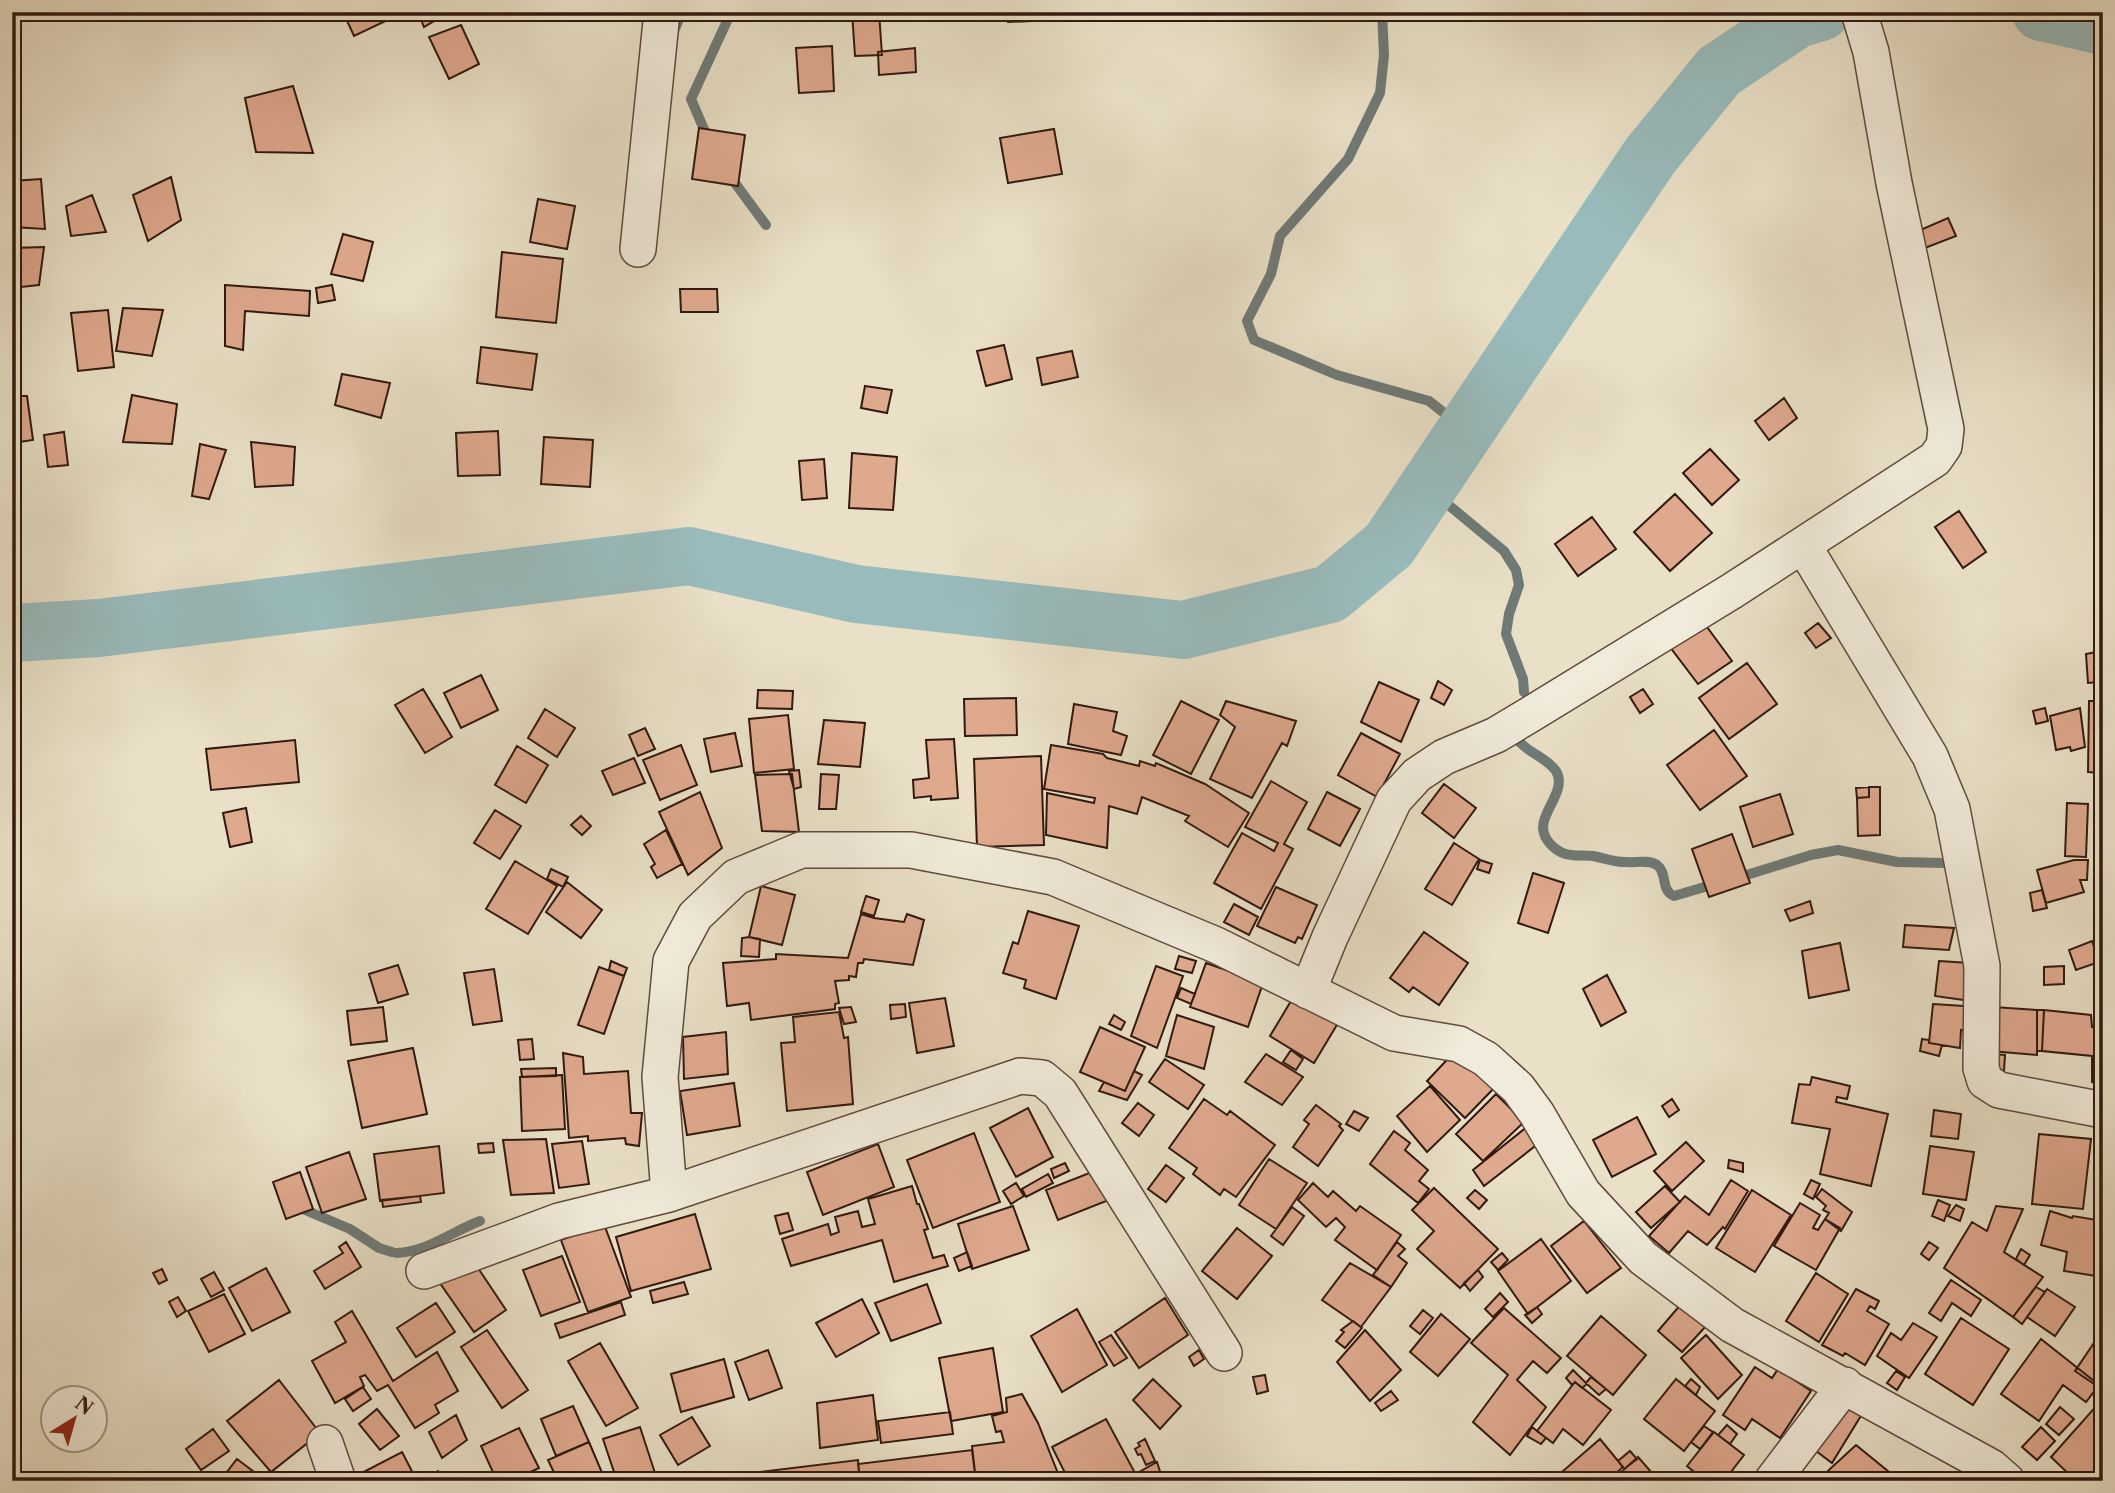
<svg xmlns="http://www.w3.org/2000/svg" width="2115" height="1493" font-family="'Libre Caslon Text',serif">
	<style>
		.lines { fill: none; stroke-linecap: round; stroke-linejoin: round }
		.stream { stroke: #6f7a77; stroke-width: 10 }
		.river { stroke: #99bbbc; stroke-width: 58 }
		.building { fill: #dfa98e; stroke: #31190f; stroke-width: 2 }
		.street-casing { stroke: #5f4b3d; stroke-width: 38 }
		.street { stroke: #f1ebdb; stroke-width: 35 }
	</style>
	<rect width="100%" height="100%" fill="#e9e0c7"/>
	<filter id="stains"><feTurbulence type="fractalNoise" baseFrequency=".00286" numOctaves="4"/><feColorMatrix values="0 0 0 0 .2 0 0 0 0 .09 0 0 0 0 .02 0 0 0 .5 -.17"/></filter>
	<radialGradient id="worn" r=".72"><stop offset=".6" stop-color="#630" stop-opacity="0"/><stop offset="1" stop-color="#630" stop-opacity=".3"/></radialGradient>
	<g class="lines">
		<path class="stream" d="M1382,12L1384,55L1380,93L1348,159L1280,236L1271,274L1247,321L1254,340L1337,375L1429,401L1467,431
			M674,31L682,12
			M709,141L691,99L727,21L725,12
			M729,175L766,225
			M1428,488L1504,551L1516,570L1519,585L1509,614L1506,634L1523,679L1524,692
			M1512,732C1523,752 1547,757 1556,771C1567,789 1543,810 1543,827C1543,841 1558,854 1571,855C1578,856 1586,855 1593,856C1604,858 1614,862 1625,862C1635,863 1648,859 1657,865C1668,873 1660,890 1674,896L1715,884
			M1737,878L1811,855L1838,850L1897,862L1946,863L1956,867
			M298,1207L350,1229L379,1248L392,1252
			M397,1253C427,1252 453,1231 480,1221"/>
		<path class="river" d="M2041,12L2103,26
			M12,633L99,628L689,556L856,594L1183,630L1330,594L1389,545L1650,156L1719,71L1797,19L1821,12"/>
	</g>
	<path class="building" d="M343,12H392L394,17L354,36Z
		M418,12H449L424,27Z
		M852,12H879L882,55L855,56Z
		M1008,12H1055L1056,20L1008,22Z
		M461,25L479,64L449,79L429,37Z
		M832,46L834,91L799,93L796,48Z
		M915,48L916,72L879,75L878,52Z
		M293,86L313,153L256,152L245,98Z
		M699,128L745,135L738,186L692,179Z
		M1054,129L1062,174L1008,183L1000,138Z
		M171,177L181,220L148,241L133,195Z
		M41,179L45,229L12,227V181Z
		M92,195L106,232L71,236L66,206Z
		M538,199L575,206L567,249L530,242Z
		M1948,218L1956,236L1925,248L1918,231Z
		M343,234L373,242L363,281L331,274Z
		M44,247L39,285L12,288V248Z
		M502,252L563,259L556,323L496,317Z
		M225,285L310,291L309,316L245,311L243,350L225,346Z
		M332,285L335,300L318,303L316,288Z
		M680,289H717L718,312H681Z
		M123,308L163,310L152,356L116,351Z
		M108,310L114,367L78,371L71,313Z
		M1004,345L1012,379L986,386L977,351Z
		M481,347L537,354L532,390L477,383Z
		M1072,351L1078,377L1042,385L1037,358Z
		M342,374L390,383L381,418L335,405Z
		M865,386L892,390L887,413L861,408Z
		M132,395L177,404L172,444L123,442Z
		M12,396H27L33,440L12,443Z
		M1784,398L1797,418L1769,440L1755,421Z
		M498,431L500,475L458,476L456,433Z
		M64,432L68,465L48,467L44,435Z
		M544,437L593,440L590,487L541,484Z
		M251,442L295,447L293,485L255,487Z
		M200,444L226,450L209,499L192,496Z
		M1710,449L1739,480L1712,505L1683,473Z
		M852,453L897,457L893,510L849,508Z
		M824,459L827,498L802,500L799,461Z
		M1675,494L1712,533L1670,571L1634,532Z
		M1959,511L1986,552L1963,568L1935,527Z
		M1592,517L1616,549L1578,576L1555,544Z
		M1818,623L1831,638L1816,648L1805,633Z
		M1707,627L1732,661L1698,684L1670,647Z
		M2096,652L2103,653V664L2098,665V682L2088,683L2086,654Z
		M1747,663L1777,704L1729,739L1699,698Z
		M481,675L498,710L461,728L444,693Z
		M1438,681L1452,690L1444,705L1431,698Z
		M1379,682L1419,700L1401,742L1361,722Z
		M423,689L452,737L425,753L395,705Z
		M1643,689L1653,704L1640,713L1630,697Z
		M758,690L793,691L792,709L757,708Z
		M1016,698L1017,735L965,736L964,699Z
		M1181,701L1219,720L1191,774L1153,755Z
		M1226,701L1296,721L1287,746L1282,743L1252,798L1210,779L1235,727L1220,715Z
		M2089,701H2103V773L2088,772Z
		M1074,704L1117,712L1113,731L1127,736L1121,755L1068,744Z
		M2045,708L2048,721L2036,724L2033,711Z
		M2080,708L2085,747L2071,751L2070,747L2056,750L2050,716Z
		M545,709L575,728L557,757L528,738Z
		M788,715L794,769L754,773L749,719Z
		M824,720L865,723L860,767L818,764Z
		M645,728L655,749L638,756L629,735Z
		M1714,730L1747,776L1700,810L1667,765Z
		M735,733L742,766L711,772L704,739Z
		M1361,733L1400,754L1377,797L1338,775Z
		M954,739L958,798L931,800V796L914,798L913,780L929,778L926,740Z
		M295,740L299,782L211,790L206,749Z
		M681,745L697,785L660,800L643,760Z
		M1051,745L1103,754L1107,758L1139,766L1140,761L1155,766L1156,763L1205,784L1249,813L1228,847L1185,821L1189,816L1142,797L1137,814L1109,806L1107,848L1046,835L1047,793L1094,803L1095,798L1044,789Z
		M517,746L548,765L526,803L495,785Z
		M1041,756L1044,845L977,847L974,759Z
		M634,758L645,783L613,795L602,771Z
		M799,770L801,787L794,789L789,771Z
		M792,774L799,832L762,831L755,775Z
		M821,774L839,775L836,809H819Z
		M1271,781L1307,802L1284,844L1293,849L1261,909L1214,883L1242,833L1274,851L1278,843L1245,827Z
		M1444,784L1476,808L1454,838L1422,813Z
		M1869,787V797L1857,798L1856,788Z
		M1869,787H1880V835L1858,836L1857,798L1869,797Z
		M2097,787L2103,788V847H2094Z
		M700,792L722,848L688,875L659,812Z
		M1327,792L1360,809L1340,846L1308,829Z
		M1780,794L1793,834L1753,847L1740,807Z
		M2067,803L2088,804L2086,857L2065,856Z
		M246,808L252,842L230,847L223,813Z
		M495,810L521,826L500,859L474,843Z
		M581,816L591,826L582,835L571,825Z
		M666,830L682,864L657,878L651,867L655,864L644,844Z
		M1732,834L1750,883L1709,897L1692,849Z
		M1454,843L1479,859L1452,905L1425,889Z
		M1480,860L1492,864L1489,873L1477,869Z
		M2074,860H2088L2087,880H2080L2084,892L2046,903L2037,870Z
		M515,861L557,886L528,934L486,909Z
		M551,869L568,877L563,887L547,879Z
		M1533,873L1564,883L1548,933L1518,923Z
		M567,882L602,910L581,938L546,912Z
		M761,886L795,895L782,945L749,937Z
		M1276,887L1317,905L1302,939L1298,937L1295,943L1257,926Z
		M2042,890L2047,908L2033,911L2030,893Z
		M866,896L879,900L874,916L861,912Z
		M1810,901L1813,913L1790,921L1785,910Z
		M1234,904L1258,917L1249,935L1224,922Z
		M1028,911L1079,926L1056,999L1024,988L1026,980L1003,973L1013,942L1018,944Z
		M861,914L874,918L904,922L907,914L924,920L913,965L864,959L863,963H858L856,977L849,976V980L835,981L839,1003L835,1004V1009L751,1020L749,1003L727,1006L723,963L776,959V954L848,958Z
		M1905,925L1954,928L1949,950L1903,947Z
		M1424,932L1468,963L1439,1005L1413,987L1409,992L1390,978Z
		M749,937L760,939L759,957L741,956L742,938Z
		M2092,941L2099,962L2076,970L2069,950Z
		M1840,943L1849,990L1809,998L1802,951Z
		M1179,956L1196,961L1192,973L1175,969Z
		M611,961L627,968L624,976L609,970Z
		M1939,961L1969,963L1964,1000L1935,996Z
		M1206,963L1263,983L1248,1027L1190,1007Z
		M398,965L408,994L378,1003L369,974Z
		M1156,966L1183,976L1157,1048L1131,1036Z
		M2064,966V984L2044,985V967Z
		M599,967L624,976L604,1034L578,1025Z
		M494,969L502,1021L473,1025L464,973Z
		M1607,975L1626,1012L1601,1026L1583,989Z
		M1181,988L1195,994L1191,1004L1177,998Z
		M1294,996L1338,1023L1314,1063L1270,1036Z
		M945,998L954,1046L917,1053L909,1003Z
		M905,1004L906,1017L891,1019L890,1005Z
		M1933,1004L1964,1006L1974,1032L1961,1030L1960,1048L1929,1043Z
		M383,1007L387,1041L351,1045L347,1011Z
		M851,1007L856,1022L844,1024L839,1008Z
		M1993,1007L2037,1010V1055L1991,1051Z
		M2037,1010H2044L2042,1051H2037Z
		M2044,1010L2091,1015L2092,1027L2103,1028V1083L2092,1082V1056L2042,1051Z
		M839,1012L844,1038L848,1037L853,1104L787,1111L781,1043L795,1042L793,1017Z
		M1114,1015L1125,1022L1121,1030L1109,1024Z
		M1177,1015L1214,1027L1204,1069L1166,1056Z
		M1100,1027L1145,1047L1125,1091L1080,1072Z
		M726,1032L728,1074L684,1079L683,1037Z
		M532,1039L534,1059L520,1060L518,1040Z
		M1922,1039L1929,1040V1043L1942,1045L1939,1056L1920,1051Z
		M1460,1046L1499,1083L1465,1118L1427,1081Z
		M413,1048L427,1114L362,1128L348,1061Z
		M1291,1050L1303,1059L1296,1070L1283,1062Z
		M563,1053L583,1057L584,1074L628,1071L631,1113H642L639,1146L626,1144L625,1138L588,1141V1136L569,1138Z
		M1266,1054L1303,1077L1282,1105L1245,1082Z
		M1991,1054L2005,1055L2004,1071L1993,1068Z
		M1165,1059L1204,1085L1188,1109L1149,1082Z
		M556,1068V1076L522,1077L521,1069Z
		M1134,1071L1142,1075L1127,1100L1099,1091L1104,1082L1125,1091Z
		M562,1075L565,1129L522,1131L520,1077Z
		M1812,1077L1850,1086L1847,1099L1837,1097L1836,1102L1888,1114L1871,1186L1820,1174L1830,1129L1792,1123L1799,1084L1810,1085Z
		M734,1083L740,1126L687,1135L680,1091Z
		M1430,1086L1460,1120L1427,1152L1397,1116Z
		M1496,1094L1524,1122L1483,1161L1456,1134Z
		M1204,1099L1227,1115L1230,1111L1275,1145L1236,1197L1224,1189L1220,1195L1193,1174L1197,1168L1169,1148Z
		M1672,1099L1679,1110L1669,1117L1662,1106Z
		M1138,1103L1154,1115L1139,1136L1122,1123Z
		M1316,1105L1341,1124L1339,1126L1343,1130L1318,1166L1293,1147L1309,1124L1304,1120Z
		M1028,1108L1053,1157L1016,1177L990,1128Z
		M1934,1110L1961,1114L1958,1139L1931,1136Z
		M1354,1111L1368,1118L1359,1131L1346,1124Z
		M1637,1117L1656,1154L1612,1177L1593,1140Z
		M1528,1126L1539,1143L1484,1186L1473,1170Z
		M1394,1131L1410,1143L1405,1150L1428,1170L1419,1181L1429,1189L1418,1203L1370,1164Z
		M974,1133L1000,1202L933,1228L907,1160Z
		M2039,1134L2091,1139L2083,1209L2032,1204Z
		M546,1139L554,1193L511,1195L503,1140Z
		M582,1141L589,1184L559,1188L552,1144Z
		M1686,1142L1704,1161L1672,1191L1654,1171Z
		M493,1143L494,1152L479,1153L478,1144Z
		M878,1144L894,1187L823,1215L807,1172Z
		M439,1146L444,1193L380,1201L374,1154Z
		M1930,1146L1974,1152L1966,1200L1923,1194Z
		M349,1152L366,1199L322,1213L306,1167Z
		M1269,1159L1307,1183L1276,1229L1239,1205Z
		M1729,1160L1743,1163V1172L1728,1168Z
		M1065,1163L1069,1171L1054,1178L1051,1169Z
		M1166,1165L1184,1178L1166,1202L1148,1189Z
		M1097,1170L1109,1200L1058,1220L1046,1190Z
		M300,1172L313,1209L286,1219L273,1182Z
		M1048,1174L1053,1183L1026,1197L1022,1189Z
		M1731,1180L1748,1191L1725,1229L1723,1227L1707,1245L1688,1231L1669,1253L1649,1236L1685,1196L1709,1215Z
		M1811,1180L1820,1184L1813,1199L1804,1194Z
		M1016,1183L1024,1196L1011,1204L1003,1191Z
		M1313,1183L1328,1197L1333,1191L1356,1211L1360,1206L1401,1235L1377,1270L1335,1240L1345,1227L1336,1218L1326,1227L1298,1200Z
		M912,1186L917,1204H919L928,1229L924,1230L933,1258L944,1255L948,1266L894,1282L882,1240L791,1266L782,1239L828,1224L831,1235L839,1232L835,1217L858,1211L862,1227L875,1224L868,1199Z
		M1665,1186L1680,1202L1651,1228L1636,1212Z
		M1434,1188L1498,1249L1460,1288L1417,1249L1434,1231L1412,1210Z
		M1822,1189L1852,1212L1841,1231L1825,1219L1829,1213L1823,1210L1826,1206L1816,1197Z
		M1475,1190L1487,1200L1479,1209L1467,1198Z
		M1752,1190L1791,1215L1755,1272L1716,1248Z
		M420,1196L421,1202L383,1207L382,1200Z
		M1938,1200L1950,1205L1944,1221L1932,1216Z
		M1800,1203L1820,1215L1813,1228L1818,1230L1825,1219L1840,1228L1816,1270L1774,1246Z
		M1956,1205L1964,1209L1960,1221L1948,1216Z
		M1013,1206L1029,1250L972,1269L958,1224Z
		M1996,1206L2023,1209L2004,1252L2043,1277L2013,1317L1944,1268L1972,1222L1987,1231Z
		M1292,1207L1304,1216L1283,1245L1271,1236Z
		M2050,1211L2072,1218L2073,1216L2103,1221V1277L2064,1271L2067,1252L2041,1245Z
		M788,1213L793,1230L780,1234L775,1216Z
		M695,1214L711,1269L631,1291L616,1237Z
		M1584,1221L1621,1268L1587,1293L1551,1246Z
		M604,1224L631,1297L588,1312L561,1240Z
		M1237,1228L1272,1256L1237,1299L1202,1271Z
		M1541,1239L1571,1281L1528,1314L1498,1271Z
		M346,1242L361,1267L325,1289L314,1271L343,1253L339,1247Z
		M1397,1242L1405,1249L1398,1256L1407,1263L1391,1287L1373,1275Z
		M1929,1242L1938,1248L1929,1260L1921,1254Z
		M2021,1249L2030,1255L2024,1265L2016,1259Z
		M967,1252L972,1266L959,1271L954,1258Z
		M1502,1253L1508,1260L1498,1270L1491,1262Z
		M470,1256L506,1310L474,1332L435,1276Z
		M562,1256L580,1302L541,1316L523,1270Z
		M1350,1263L1391,1287L1361,1327L1322,1300Z
		M266,1268L290,1312L252,1331L229,1288Z
		M162,1269L167,1280L159,1284L153,1273Z
		M1478,1270L1483,1277L1470,1291L1464,1283Z
		M214,1272L224,1290L211,1297L201,1279Z
		M1816,1273L1848,1294L1819,1342L1786,1321Z
		M1951,1280L1981,1300L1971,1316L1952,1303L1941,1321L1929,1313Z
		M684,1282L688,1294L653,1303L650,1291Z
		M927,1284L941,1323L891,1341L875,1303Z
		M2036,1287L2045,1292L2022,1324L2013,1317Z
		M1856,1289L1879,1301L1875,1309L1870,1306L1867,1311L1889,1324L1865,1365L1845,1353L1843,1356L1822,1345Z
		M2047,1289L2075,1307L2055,1336L2027,1317Z
		M1500,1293L1508,1302L1493,1317L1485,1309Z
		M224,1294L245,1334L209,1352L188,1311Z
		M178,1297L186,1311L177,1317L169,1302Z
		M1165,1298L1188,1335L1139,1368L1115,1332Z
		M862,1299L879,1333L836,1357L816,1323Z
		M621,1302L625,1315L560,1338L555,1324Z
		M436,1303L455,1332L416,1357L397,1328Z
		M1682,1303L1707,1325L1682,1352L1658,1331Z
		M1537,1307L1542,1314L1532,1323L1525,1315Z
		M1504,1308L1561,1358L1547,1373L1533,1361L1517,1380L1546,1407L1510,1455L1473,1422L1508,1375L1471,1343Z
		M1077,1309L1107,1365L1062,1392L1031,1336Z
		M1423,1310L1433,1318L1420,1334L1410,1326Z
		M352,1311L393,1381L437,1352L458,1391L435,1405L439,1413L415,1428L388,1385L377,1391L365,1375L360,1377L364,1386L335,1403L312,1361L346,1342L335,1322Z
		M1441,1314L1470,1339L1438,1376L1410,1352Z
		M1601,1316L1646,1355L1613,1395L1567,1356Z
		M1961,1318L2009,1349L1973,1405L1925,1374Z
		M1353,1321L1362,1328L1345,1348L1336,1341L1344,1332L1341,1330Z
		M1913,1323L1937,1337L1909,1378L1877,1356L1891,1333L1901,1340Z
		M487,1330L528,1390L502,1408L461,1347Z
		M1365,1330L1401,1370L1370,1401L1337,1362Z
		M2102,1331H2103V1390L2075,1371Z
		M1111,1335L1127,1358L1114,1366L1099,1342Z
		M1706,1335L1742,1375L1718,1399L1681,1358Z
		M2041,1339L2099,1385L2086,1402L2063,1385L2039,1421L2001,1394Z
		M600,1343L638,1408L606,1426L568,1361Z
		M993,1348L1003,1412L951,1421L939,1358Z
		M768,1350L782,1388L749,1400L735,1362Z
		M1199,1350L1204,1359L1194,1366L1189,1357Z
		M724,1359L734,1397L681,1412L671,1374Z
		M1755,1367L1772,1378L1778,1369L1811,1391L1780,1438L1752,1419L1745,1430L1723,1415Z
		M1573,1370L1586,1383L1591,1377L1606,1389L1599,1395L1587,1384L1582,1388L1575,1382L1572,1385L1566,1378Z
		M1896,1371L1905,1377L1897,1390L1887,1383Z
		M1265,1375L1268,1391L1257,1394L1253,1377Z
		M1153,1379L1181,1406L1160,1429L1133,1400Z
		M1676,1379L1715,1411L1684,1451L1644,1419Z
		M1691,1379L1700,1387L1696,1395L1685,1386Z
		M279,1380L320,1433L271,1472L227,1421Z
		M1575,1382L1611,1410L1583,1445L1563,1429L1553,1443L1537,1431Z
		M363,1387L371,1399L353,1411L345,1399Z
		M1391,1391L1398,1400L1381,1411L1375,1403Z
		M1022,1394L1038,1423L1061,1481H976L972,1446L1004,1442L1001,1431L996,1432L992,1416L1007,1412L1006,1398Z
		M873,1395L878,1440L820,1448L817,1403Z
		M1841,1400L1862,1414L1832,1463L1812,1448Z
		M2098,1404L2103,1408V1472L2095,1481H2076L2051,1457Z
		M573,1406L589,1442L556,1456L541,1419Z
		M2060,1407L2074,1419L2059,1435L2046,1424Z
		M377,1409L399,1436L380,1450L359,1424Z
		M950,1412L953,1434L881,1443L878,1421Z
		M456,1415L467,1440L442,1458L429,1432Z
		M692,1417L710,1446L678,1465L660,1435Z
		M1106,1419L1135,1473L1119,1481H1069L1052,1447Z
		M1727,1425L1737,1434L1730,1444L1718,1435Z
		M1704,1426L1713,1432L1700,1449L1691,1442Z
		M640,1427L655,1473L631,1481H617L603,1439Z
		M1532,1427L1546,1438L1541,1444L1527,1436Z
		M2041,1427L2055,1441L2037,1460L2022,1447Z
		M519,1428L539,1468L511,1481H497L481,1446Z
		M213,1429L229,1451L201,1470L186,1449Z
		M1714,1432L1744,1455L1724,1481H1705L1687,1466Z
		M1145,1439L1155,1461L1146,1465L1141,1454L1138,1455L1135,1449L1140,1446L1138,1443Z
		M1600,1439L1623,1467L1607,1481H1558L1555,1478Z
		M589,1442L603,1475L589,1481H558L548,1460Z
		M1856,1445L1889,1472L1882,1481H1817Z
		M972,1450L976,1481L860,1480L858,1464Z
		M1630,1451L1637,1459L1624,1469L1618,1461Z
		M402,1452L417,1481H351L350,1479Z
		M1638,1457L1659,1481H1611Z
		M237,1459L254,1472L247,1481H220Z
		M858,1460L860,1480L868,1481H686Z
		M1157,1462L1163,1481H1137L1134,1475Z
		M438,1471L444,1481H423L422,1480Z"/>
	<g class="lines">
		<defs>
			<path id="street" d="M638,249L662,12
				M1803,545L1930,756L1952,809L1982,966L1981,1068L1985,1081L1999,1090L2103,1110
				M1308,991L1330,937L1394,800L1417,775L1444,757L1496,735L1531,714L1732,591L1935,459L1944,446L1946,429L1894,183L1871,52L1859,12
				M669,1194L660,1077L671,961L695,916L736,877L801,850H911L1053,877L1216,945L1394,1033L1459,1044L1486,1059L1518,1088L1537,1114L1583,1193L1643,1258L1732,1325L1991,1467L2007,1481
				M424,1271L559,1221L669,1194L1020,1076L1042,1078L1060,1093L1224,1353
				M325,1443L338,1481
				M1772,1481L1845,1385"/>
		</defs>
		<use href="#street" class="street-casing"/>
		<use href="#street" class="street"/>
	</g>
	<rect width="2115" height="1493" fill="none" stroke="#e9e0c7" stroke-width="42"/>
	<rect x="14" y="14" width="2087" height="1465" fill="none" stroke="#31190f" stroke-width="3.5"/>
	<rect x="21" y="21" width="2073" height="1451" fill="none" stroke="#31190f" stroke-width="2"/>
	<g transform="translate(74 1419) rotate(37)"><circle r="33" fill="#f1ebdb" stroke="#a49789" stroke-width="2"/>
	<path d="M0-5L12 26L0 18L-12 26Z" fill="#8f2418"/>
	<text y="-10" font-size="19" font-weight="bold" text-anchor="middle" fill="#31190f">N</text>
	</g>
	<rect width="100%" height="100%" filter="url(#stains)"/>
	<rect width="100%" height="100%" fill="url(#worn)"/>
</svg>
